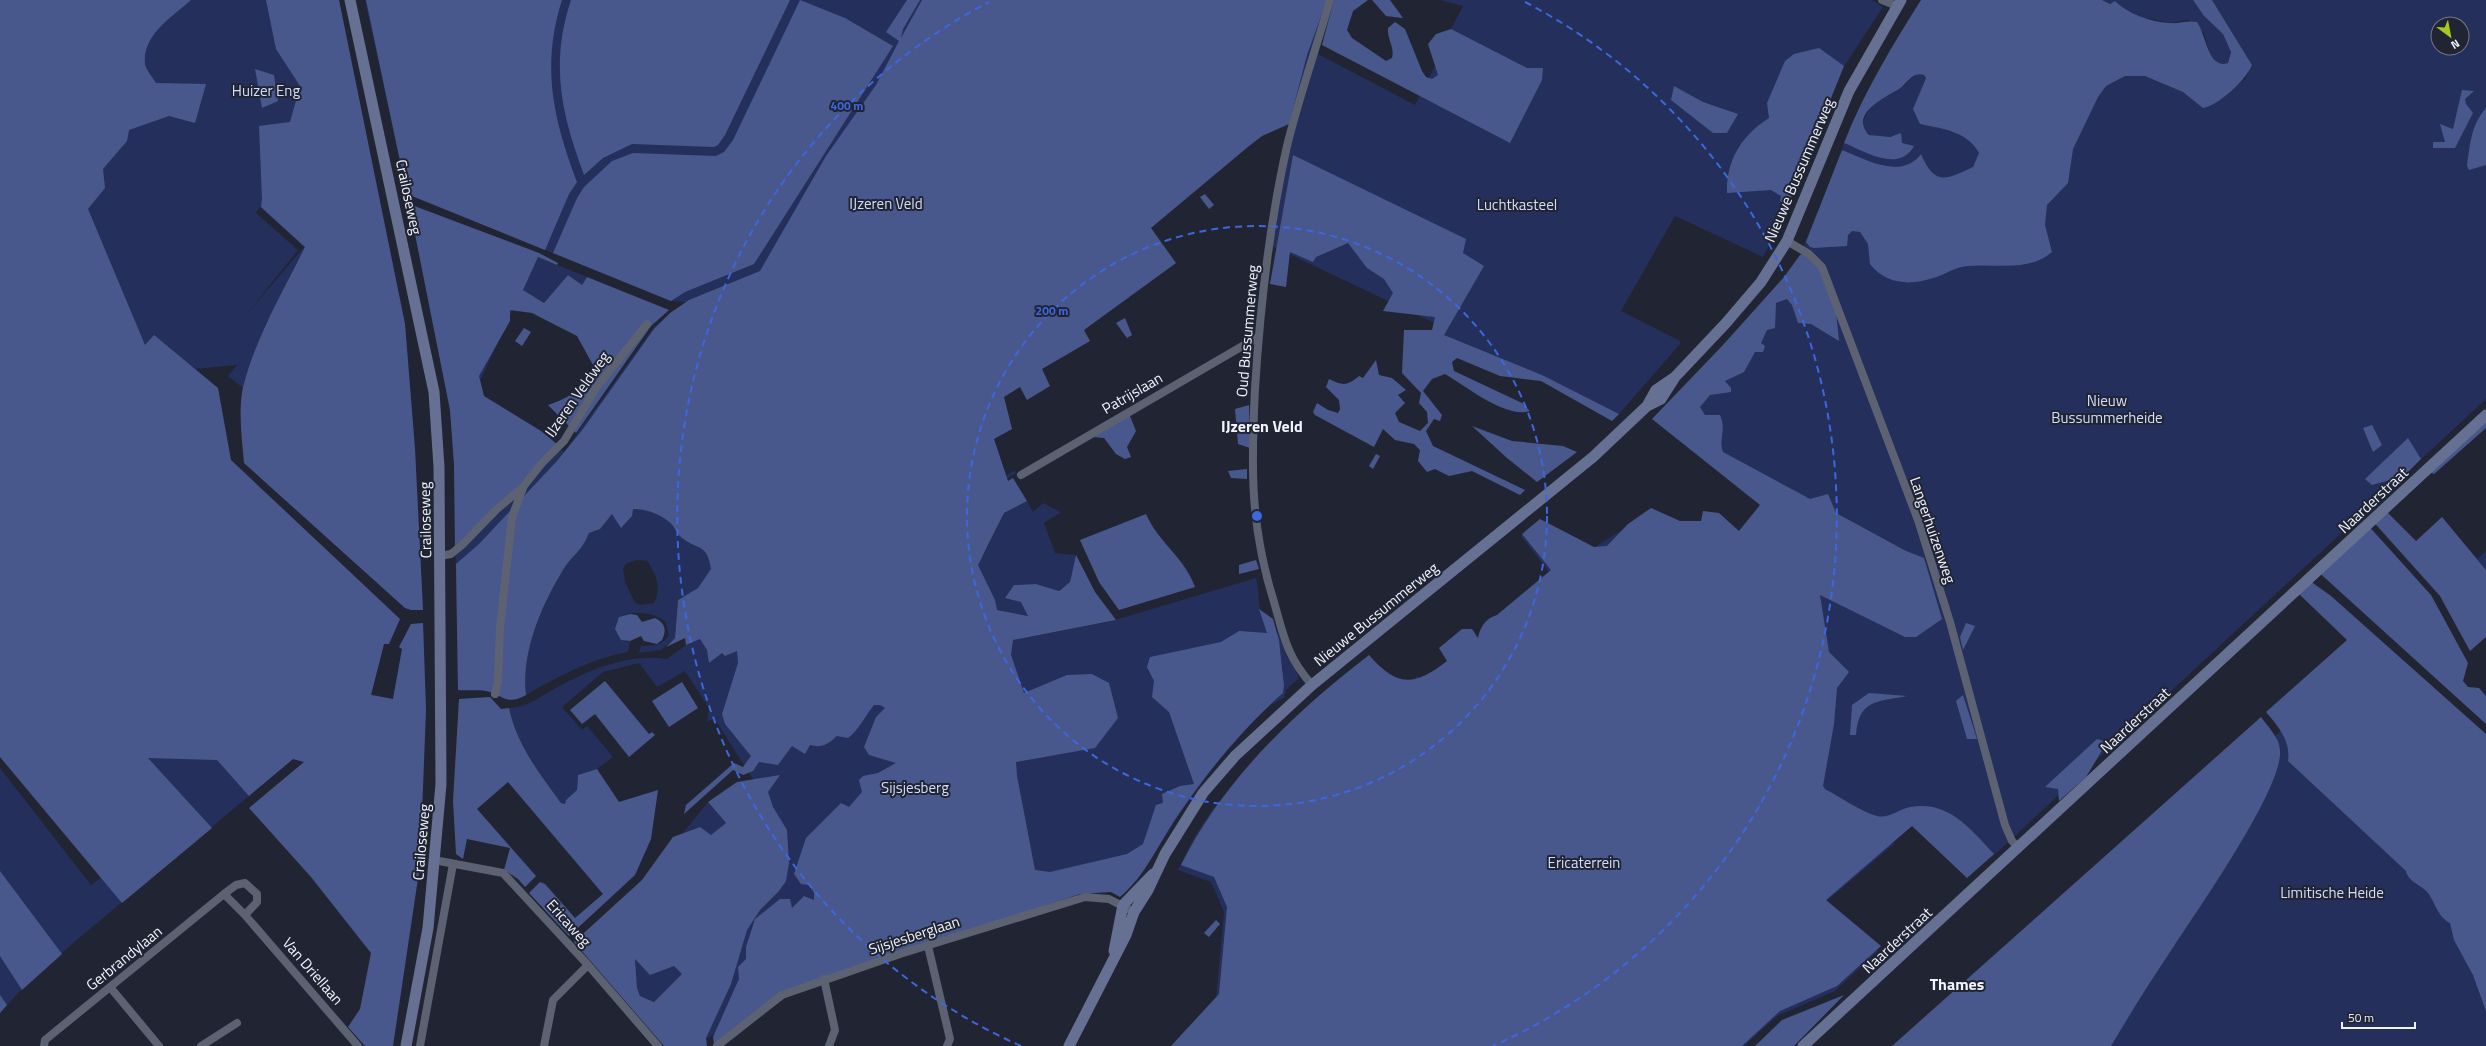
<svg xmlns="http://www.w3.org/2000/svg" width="2486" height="1046" font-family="'Titillium Web',sans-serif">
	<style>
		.green { fill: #242f5b; fill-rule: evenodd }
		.forest { fill: #49588c; fill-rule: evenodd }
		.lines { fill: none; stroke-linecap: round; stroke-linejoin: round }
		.street { stroke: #5d6273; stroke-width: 8 }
		.secondary { stroke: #667093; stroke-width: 11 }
		.ring { fill: none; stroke: #3d67de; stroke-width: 2; stroke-dasharray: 7 5 }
		.labels { text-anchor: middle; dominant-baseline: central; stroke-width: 4; stroke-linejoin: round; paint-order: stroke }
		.park-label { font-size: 15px; fill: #d3deff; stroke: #212533 }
		.street-label { font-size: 15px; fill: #f1f4fe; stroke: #212533 }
		.neighbourhood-label { font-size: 16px; font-weight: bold; fill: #f1f4fe; stroke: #212533 }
		.centre { fill: #3d67de; stroke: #212533; stroke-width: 2 }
		.ring-label { font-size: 12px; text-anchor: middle; font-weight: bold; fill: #3d67de; stroke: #212533; stroke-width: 4; stroke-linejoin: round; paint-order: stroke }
	</style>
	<rect width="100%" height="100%" fill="#212533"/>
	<path class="green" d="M0,0H339L405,324L415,449L423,610H411L405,608L244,463L243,388L228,376L237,365L194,369L218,388L99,337ZM260,207L304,247L246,315L298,250L256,213ZM300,256L245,382L263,330Z
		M365,0H1326L1289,124L1253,117L982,396L976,453L991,486L1015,470L1016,473L1003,481L983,556L1004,513L1027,501L1033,512L1043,503L1061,512L1044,523L1055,553L1076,555L1070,582L1058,591L1036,584L1014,585L1006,597L1021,601L1028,616L997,610L1011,649L1013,640L1108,622L1256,578C1260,591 1257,604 1262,616L1268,614L1283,673L1277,628L1286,654L1298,675L1299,678L1286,690L1284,698L1265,708L1220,759L1182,810L1137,881L1079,892L927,941L781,994L706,1039L672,984L654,1002L640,996L637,988L635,958L642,880L655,863L700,827L683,833L708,802L725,822L765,798L714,718L707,722L709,708L685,671L657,687L639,663L603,672L562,707L582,730L587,726L613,757L597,769L578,775L577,790L566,800L565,804L561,803C539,773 517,745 509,708C527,708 541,696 556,688C588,670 629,653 667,659L686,645L700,639L707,650L715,559L702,537L657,507L633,509C645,509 658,513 668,521C674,525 676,533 682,538C699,551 707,543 712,569L698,588L678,600L675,638L661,650L639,653L641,646C654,646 661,646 669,635L665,621C650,612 636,610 619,617L626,642L630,641L628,652C590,659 559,676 526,695C521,653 541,606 563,570C572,555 581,553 589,533L600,529L614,499L458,690L454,464L450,410L411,213L538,257L587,277L582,285L568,275L544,303L522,290L474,394L564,452L654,327L686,302L671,301L407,194ZM637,560L647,561C656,574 662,588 654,603L641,605L635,603L625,582L623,568L627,563Z
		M1440,0H1872L1883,7L1839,74L1787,204L1788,207L1763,257L1675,216L1621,311L1680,341V344L1619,414L1444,335L1447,329L1266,243L1314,52L1415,105L1453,31L1451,29L1463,6Z
		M2102,0H2193L2204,16L2223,34L2231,52L2228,63H2217L2210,54L2204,33L2188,20L2171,23L2145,18L2215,103L2245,79L2252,65L2212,0H2486V399L1991,858L1971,833L1954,818L1876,824L1894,844L1823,904L1878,951L1835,991L1777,1016L1744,1046H1172L1216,999L1224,912L1211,882L1178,870L1195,836L1215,806L1368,657L1408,690L1417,676L1473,713L1549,572L1521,536L1539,522L1592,549L1639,519L1939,619L1656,417L1783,280L1800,255L1817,212L1860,232L1864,238L1982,198L2113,2L2110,4ZM2438,24H2462V48H2438Z
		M1918,73L1924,75L1926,78L1922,87L1920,124C1943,129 1967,131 1979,153L1973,168C1944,180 1936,187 1921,154C1916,159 1909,167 1901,168C1882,170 1859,157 1842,150L1844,143L1885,159L1902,143L1896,135C1880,141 1853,135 1867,113C1876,99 1889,96 1902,87C1908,82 1911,77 1918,73Z
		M2486,551V570L2477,559Z
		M400,619L389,644H384L371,694L393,699L402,649L399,647L411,624L423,623L426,710L305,763L293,759L72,944L19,992L0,1013V768L91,885L193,807L147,758Z
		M2372,648L2486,747V1046H1933Z"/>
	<path class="forest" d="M0,0H191C172,17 142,35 145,64C146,70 153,78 156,83L206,84L195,123L169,116L129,130L127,141L103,169L105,188L88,209L145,345L154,335L218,388L231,460L400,619L389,644H384L371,695L393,699L402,649L399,647L411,624L423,623L426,710L420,865L393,1046H365L348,1027L360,1009L371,953L311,877L249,808L304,762L293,759L249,796L217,760L148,758L212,828L122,903L0,757Z
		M266,0H339L405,324L415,449L423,610H411L405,608L244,463C242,439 238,411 243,387C256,337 282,293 305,247L261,207L262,199L259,126L290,122L300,86L276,49Z
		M366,0H562C541,66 553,118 577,182L569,194L545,250L407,194Z
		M571,0H790L725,135L718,145L714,147L632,144L603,158L584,175C561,113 550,64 571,0Z
		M800,0L845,18L893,46L754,264L685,292L671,301L553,253L577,198L584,187L612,161L633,153L716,156L724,152L733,140Z
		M907,0H920L903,29L901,38L922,0H1327L1307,55L1289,124L1262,136L1249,146L1151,228L1176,263L1084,330L1090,341L1042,369L1050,386L1027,400L1020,387L1004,397L1012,429L994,439L1008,481L1013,478L1027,501L1004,513L978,565L995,600L997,610L1028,616L1021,602L1005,598L1014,585L1036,584L1059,591L1070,582L1076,555L1095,592L1116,620L1013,640L1011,655L1024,693L1067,675L1092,674L1109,683L1118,718L1095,748L1016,762L1017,776L1035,870L1050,872L1127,854L1143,844L1156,805L1163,803L1162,794L1180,786L1194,784L1169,712L1152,697L1154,681L1147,667L1150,657L1221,642L1239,631L1267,633L1259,609L1273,619L1279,640L1284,686L1283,693C1242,729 1207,772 1176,818C1158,845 1145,876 1120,897L1111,892L1080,894L780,994L714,1044L713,1037L739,979L738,967L746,959V947L755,919L780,899H790L792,908L804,896L814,900V893L809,885L801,884L794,874L806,838L841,803L849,807L862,792L859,780L863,776L878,773L896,763L869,755L864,747L876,717L885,708L880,705H874C865,716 858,731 848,738L837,736C827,745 822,748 810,745L805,754L792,746L778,765L759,762L753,771L743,775L733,770L684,814L686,805L734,763L743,767L751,756L725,724L722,714L738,663L737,651L725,656L722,653L709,663L707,650L700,639L686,645L685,638L666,647L675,638L678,600L698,588L711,569C707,543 699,551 682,538C676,533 674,525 668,521C658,513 645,509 633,509L632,516L621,528L612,514L600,529L589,533C581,553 572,555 563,570C541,606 521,653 526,695C508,705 504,697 490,692C481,689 467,691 458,690L456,564L479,544L557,461L583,429L654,329L670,313L689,300L760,271L826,156L876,85L899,41L886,32Z
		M1334,0H1368L1353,11L1347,30L1352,38L1386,61L1392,58C1395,47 1387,40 1388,28L1395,22L1405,29L1422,71L1426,77L1432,79L1438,75L1428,44L1436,34L1451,29L1527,68H1543L1542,80L1510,143L1322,45Z
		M1372,0H1390L1403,18L1386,16Z
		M1921,0H2102L2110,4L2115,1C2128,14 2151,22 2169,23C2179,24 2187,20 2197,22C2207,37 2208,69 2228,63L2231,52L2223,34L2204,16L2193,0H2212L2252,65C2246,80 2219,105 2203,108L2183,92L2145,76H2125L2106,86L2098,97L2073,149L2068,183L2047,205L2045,225L2052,252C2027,273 1997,263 1967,266C1954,267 1945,275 1933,278C1910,286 1885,284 1870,264L1868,244L1860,232L1852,231L1848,235L1847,246L1814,248L1810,247L1806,242L1842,150C1867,160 1901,180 1921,154C1935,186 1945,180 1973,167L1979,153C1967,131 1943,129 1920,124L1913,109L1926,78L1924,75C1912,71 1908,83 1899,89C1884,98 1849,114 1869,135L1890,137L1901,133L1902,143L1914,146C1899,173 1866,152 1844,143C1864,92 1892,46 1921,0Z
		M1819,48L1844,66L1788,205L1780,201L1781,196L1771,190L1727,193C1726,160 1742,135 1769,118L1767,103L1785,61L1794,54Z
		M255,69L274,75L278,101L262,108Z
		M1674,86L1703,102L1738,114L1727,133H1713L1671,100Z
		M2462,90L2474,91L2465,99L2466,104L2473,113L2455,148H2433V142H2445L2440,124L2453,129Z
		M2486,108V165L2469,170L2467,166C2470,144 2471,125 2486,108Z
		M1293,155L1466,239L1463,253L1484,266L1444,335L1542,375L1619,414L1612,421L1541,381L1500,376L1457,358L1452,362L1454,371L1522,403L1530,411C1506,419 1466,386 1445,374L1432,379L1423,391L1442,415L1440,421L1434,419L1426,431L1433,446L1525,490L1520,495L1472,471L1449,476L1435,469L1427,472L1418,461L1420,450L1414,444L1395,440L1383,429L1374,447L1315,415L1313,412L1317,403L1328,410L1338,413L1340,409L1339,400L1326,387L1329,379C1343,386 1347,386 1359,376L1363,378L1376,360L1379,375L1392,378L1406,390L1398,395L1405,403L1395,413L1399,422L1420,431L1428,423L1427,412L1419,403L1421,393L1402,373L1404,330H1432L1435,317L1383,311L1393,293L1384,279L1367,268L1348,243L1316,257L1313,262L1290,252L1286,287L1270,284Z
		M1205,194L1214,205L1209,209L1200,197Z
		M409,204L539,253L558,263L557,265L538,257L523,290L544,303L568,275L582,285L587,277L669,310L651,326L576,433L548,405C569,398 587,388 593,365L577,336L532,313L510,310V321L479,376L484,396L541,431L558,445L455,552L454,464L450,410Z
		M1805,254L1824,274L1835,301L1839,341L1811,324L1798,323L1792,305L1787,299L1776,303L1775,328L1767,330L1761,343L1765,346L1763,352H1755L1744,372L1725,381L1731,388V392L1710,395L1700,407L1705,415H1720C1727,431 1718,439 1723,452L1810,499L1828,494L1836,513L1906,551L1924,558L1942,619L1916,637H1905L1820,595L1829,652L1849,672L1837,688L1834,724L1823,786L1825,789C1838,796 1864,813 1877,816C1889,819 1899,809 1910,807C1948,800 1970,828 1994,854L1967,878L1912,826L1826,900L1881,946L1837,986L1780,1011L1742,1046H1171L1219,994L1227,907L1214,877L1181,865C1224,779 1294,713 1369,655C1397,687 1414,687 1447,661L1439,648L1462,629H1472L1478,638C1480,627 1486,618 1497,615L1551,570L1522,534L1540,519L1594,547L1607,546L1628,524L1651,508L1680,521H1701L1703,511L1719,513L1739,531L1760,505L1652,419L1723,345L1784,277L1800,255Z
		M1125,318L1132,335L1127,338L1116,323Z
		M524,328L531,332L522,346L515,341Z
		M1249,405L1250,448L1238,444L1235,409Z
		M1128,411L1136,431L1127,447L1131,457L1125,459L1116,454L1104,438L1093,437Z
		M2486,416V428L2434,474L2426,470Z
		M2372,425L2382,445L2373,452L2363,428Z
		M1472,426L1512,441L1563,446L1577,452L1537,482L1507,458Z
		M2408,438L2421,459L2404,476L2372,485L2365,479Z
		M1376,454L1380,456L1373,469L1369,466Z
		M1247,469V479L1231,478L1228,471Z
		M2382,507L2416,541L2442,517L2486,570V637L2470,651L2440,596L2370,518Z
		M1146,514C1158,542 1185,558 1195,587L1119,610L1099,582L1080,540Z
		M2365,522L2431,595L2468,663L2463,681L2468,687L2479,688L2486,696V724L2314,568Z
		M1256,560L1259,569L1239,574V565Z
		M2310,581L2331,596L2486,734V1011L2473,975L2454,940L2450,923C2437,916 2436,904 2428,893C2422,885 2408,882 2406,871L2288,761C2291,741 2278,726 2266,712L2347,640L2299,594Z
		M630,614L637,615L642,622L655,618C665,623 667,630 662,640L657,644L644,641L641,636L630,641L621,640L615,629L619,617Z
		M1966,623L1975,626L1963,650L1960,637Z
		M605,681L649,734L652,732L655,735L629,757L595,714L582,724L570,710Z
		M682,682L698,708L669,727L652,701Z
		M1869,693L1907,696C1877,702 1859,699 1856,735H1850L1852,705Z
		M1963,695L1977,739H1967L1956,701Z
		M490,697L501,709L509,708C517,745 539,773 561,803L565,804L566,800L577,790L578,775L597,769L619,802L658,790L651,839L635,875L569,936L529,893L540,882L545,884L575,918L603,894L508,782L477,809L536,876L525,887L518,879L504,870L510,848L467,839L463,859L456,854L453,801L459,699Z
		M2261,717C2268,727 2280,738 2280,751C2283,788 2197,911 2174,946C2152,979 2131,1012 2111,1046H1892Z
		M2097,739L2107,742L2086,777L2059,801L2058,789L2045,787Z
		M780,775L768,792L773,807L787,830L789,863L786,881L779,891L760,910L747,930L731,984L706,1038L707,1046H664L574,942L642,880L673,837L700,827L711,835L726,823L708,802L737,782ZM635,959L650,975L674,966L682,974L654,1002L640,996L637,988Z
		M0,871L62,954L22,990L0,956Z
		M1216,920L1220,924L1209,937L1204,933Z
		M0,995L7,1005L0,1013Z
		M1844,995L1794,1046H1755L1782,1020Z"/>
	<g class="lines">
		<path class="street" d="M1882,0L1897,6
			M1787,241L1809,254L1822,267L1918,520L1950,622L2005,825L2012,841L2018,847
			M1021,475L1258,337
			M440,556L451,554L462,545L497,509L523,487L542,463L564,441L596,388L647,324
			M1312,685C1287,657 1284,637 1274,602C1250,526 1251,467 1255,389C1260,307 1269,226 1287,146C1299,97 1316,49 1330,0
			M495,694L498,681L500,628L512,517L523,488
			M434,860L503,873L588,965L658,1046
			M245,915L257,902V894L245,883L236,885L224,894L245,915L358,1046
			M928,946L950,1039L947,1046
			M824,979L835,1030L829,1046
			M110,987L159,1046
			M44,1046L45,1040L224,894
			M201,1046L237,1023
			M420,1046L453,864
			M544,1046L553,1000L588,965
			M717,1046L782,995L900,954L1085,897L1109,899L1134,912"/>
		<path class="secondary" d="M350,0L434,392L439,467L441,784L428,928L406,1046
			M1647,406L1656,390L1675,377L1726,323L1761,282L1787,241L1849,91L1901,0
			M1114,951L1123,905L1153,874
			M1069,1046L1126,935L1134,912L1148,890L1165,854L1203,793L1235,756L1312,685L1593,457L1647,406L1661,399L1675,377
			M1803,1046L2486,415"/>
	</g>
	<g class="ring">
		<circle cx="1257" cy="516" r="290"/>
		<path d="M1021 1046A580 580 0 0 1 989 2M1525 2A580 580 0 0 1 1493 1046"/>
	</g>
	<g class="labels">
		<g class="park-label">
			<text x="266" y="90">Huizer Eng</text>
			<text x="886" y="203">IJzeren Veld</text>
			<text x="1517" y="204">Luchtkasteel</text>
			<text x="2107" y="400">Nieuw<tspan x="2107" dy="17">Bussummerheide</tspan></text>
			<text x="915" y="787">Sijsjesberg</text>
			<text x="1584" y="862">Ericaterrein</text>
			<text x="2332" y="892">Limitische Heide</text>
		</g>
		<g class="street-label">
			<text transform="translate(1799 170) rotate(-67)">Nieuwe Bussummerweg</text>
			<text transform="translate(409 197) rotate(78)">Crailoseweg</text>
			<text transform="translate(1247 331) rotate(-85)">Oud Bussummerweg</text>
			<text transform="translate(1132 393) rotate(-30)">Patrijslaan</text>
			<text transform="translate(577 394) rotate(-55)">IJzeren Veldweg</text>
			<text transform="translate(2373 500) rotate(-43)">Naarderstraat</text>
			<text transform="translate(425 520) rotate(-91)">Crailoseweg</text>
			<text transform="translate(1933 530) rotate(71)">Langerhuizenweg</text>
			<text transform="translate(1376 614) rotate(-39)">Nieuwe Bussummerweg</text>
			<text transform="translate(2135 720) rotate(-43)">Naarderstraat</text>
			<text transform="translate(421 842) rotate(-85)">Crailoseweg</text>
			<text transform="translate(569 923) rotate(48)">Ericaweg</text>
			<text transform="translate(914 935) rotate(-18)">Sijsjesberglaan</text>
			<text transform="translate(1897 940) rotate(-43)">Naarderstraat</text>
			<text transform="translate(124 958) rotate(-39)">Gerbrandylaan</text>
			<text transform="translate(313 971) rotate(49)">Van Driellaan</text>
		</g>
		<g class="neighbourhood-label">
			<text x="1262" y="426">IJzeren Veld</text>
			<text x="1957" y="984">Thames</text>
		</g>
	</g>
	<circle cx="1257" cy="516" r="6" class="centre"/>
	<g class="ring-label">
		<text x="847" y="110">400 m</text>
		<text x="1052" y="315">200 m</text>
	</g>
	<g transform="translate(2450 36) rotate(148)"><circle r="19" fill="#212533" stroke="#747884"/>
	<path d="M0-3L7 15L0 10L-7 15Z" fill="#a7c81f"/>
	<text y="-6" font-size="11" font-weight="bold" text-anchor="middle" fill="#f1f4fe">N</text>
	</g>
	<path d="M2342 1022v6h73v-6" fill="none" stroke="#f1f4fe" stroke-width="2"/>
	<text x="2348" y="1022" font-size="12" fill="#f1f4fe" stroke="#212533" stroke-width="3" paint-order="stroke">50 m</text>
</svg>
